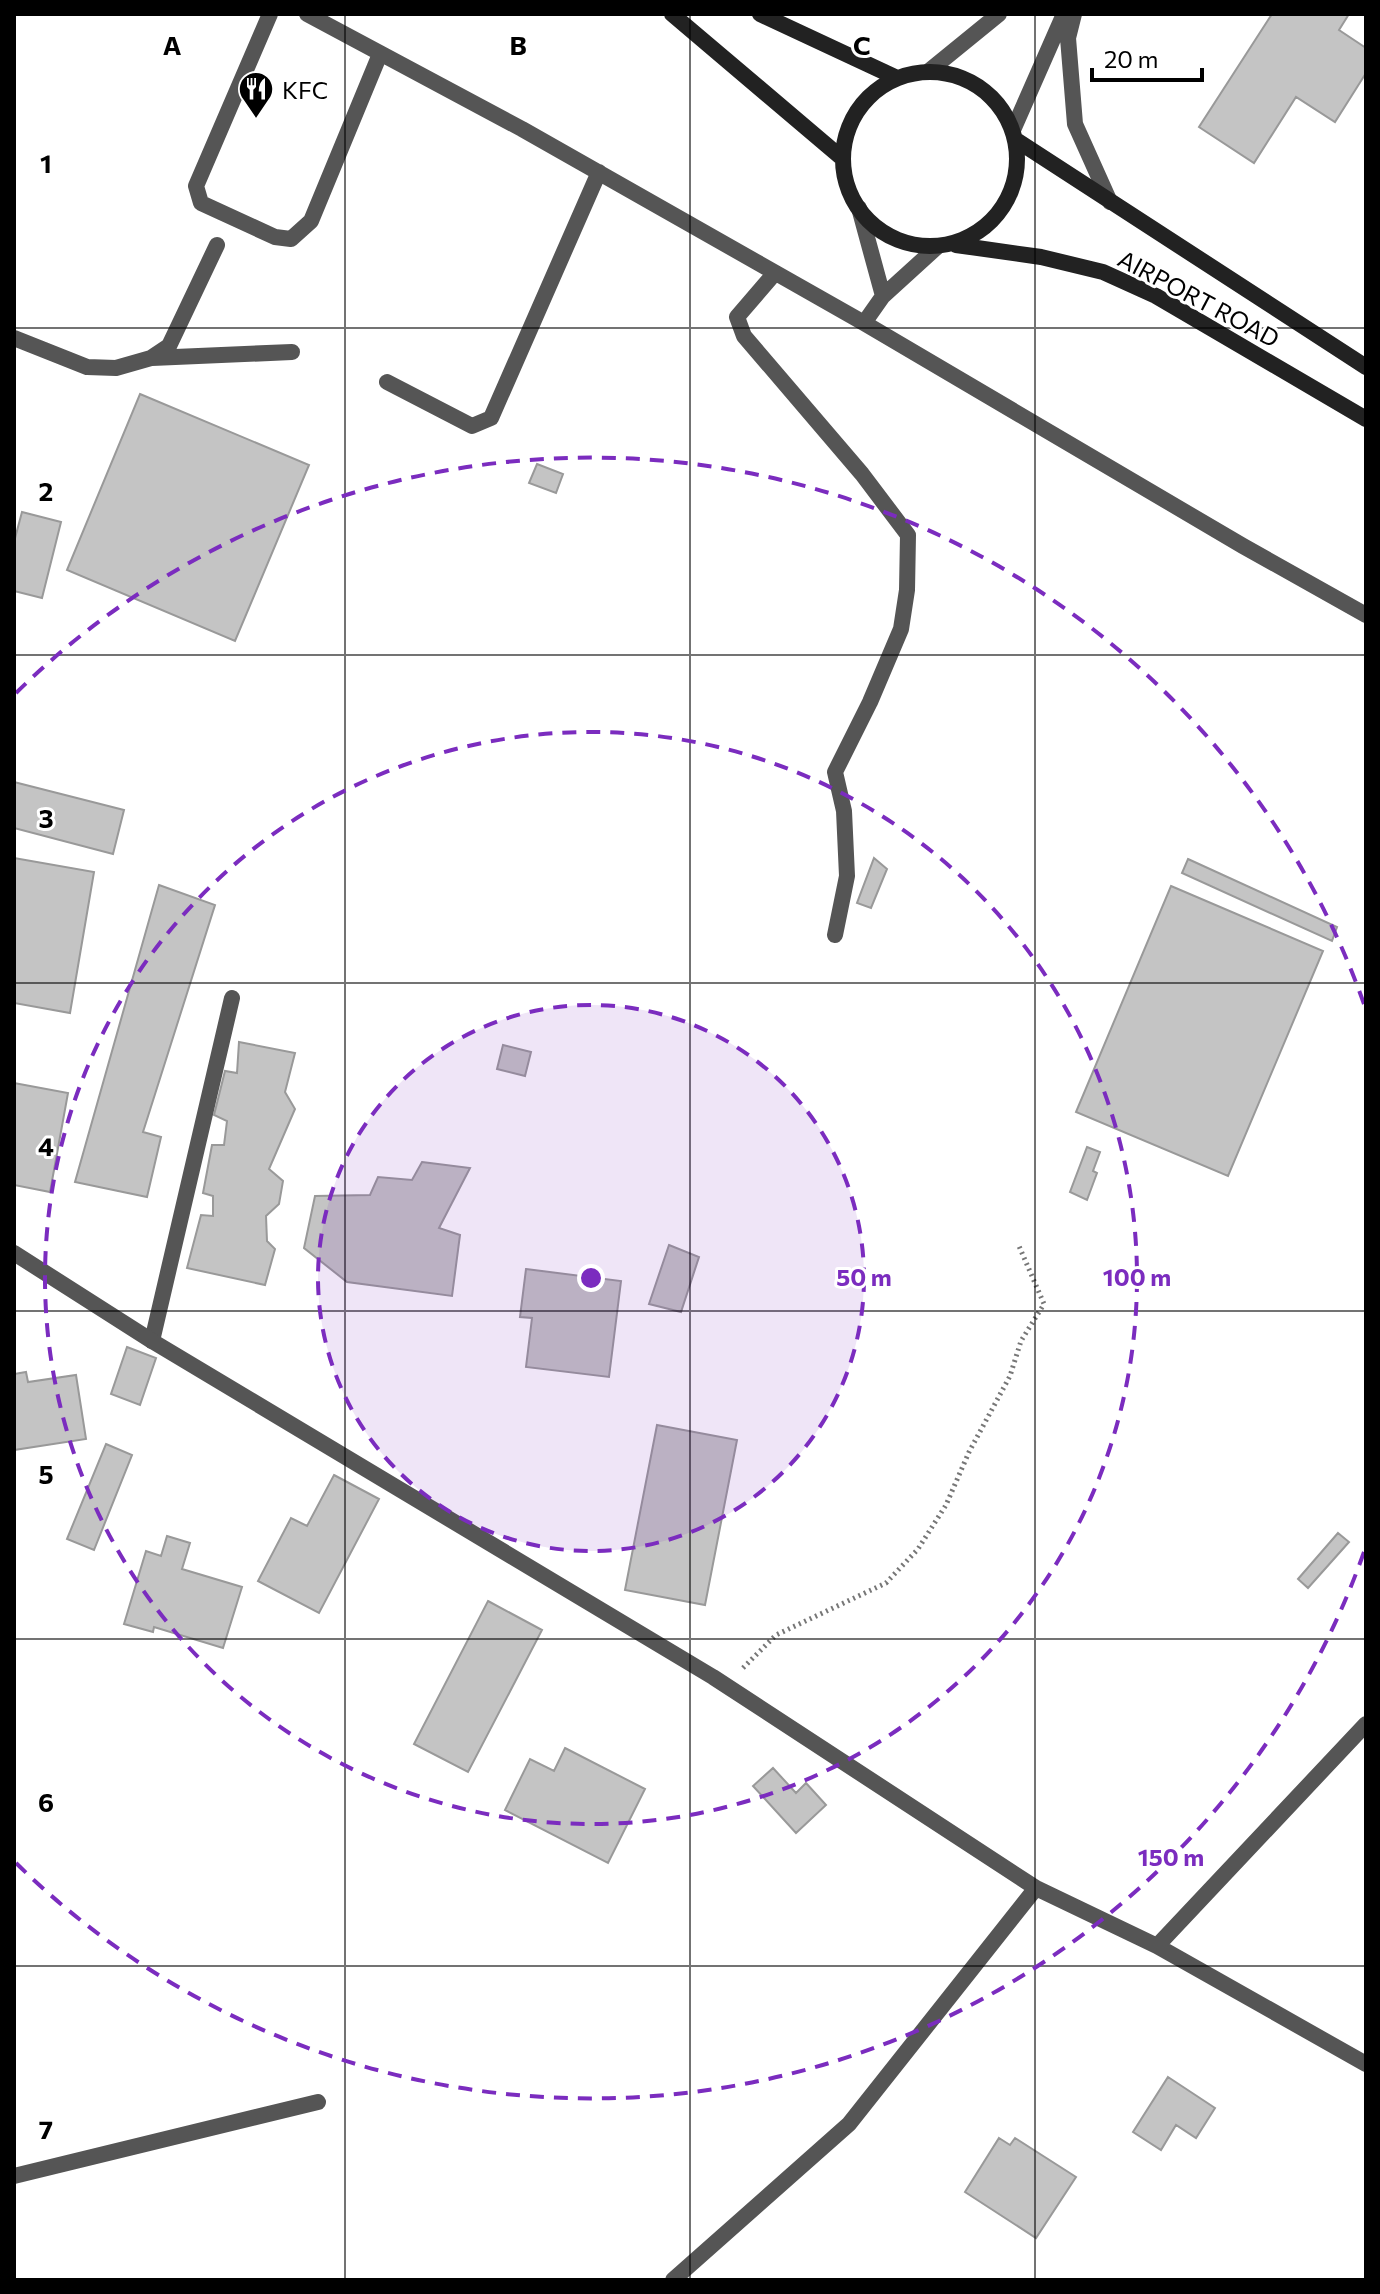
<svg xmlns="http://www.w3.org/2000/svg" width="1380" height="2294" font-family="Commissioner,sans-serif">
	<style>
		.building { fill: #c4c4c4; stroke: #999; stroke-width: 2 }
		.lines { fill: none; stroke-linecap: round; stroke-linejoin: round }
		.path { stroke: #777; stroke-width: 5; stroke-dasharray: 2 4; stroke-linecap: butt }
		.service { stroke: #555; stroke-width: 16 }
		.minor { stroke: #555; stroke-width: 16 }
		.tertiary { stroke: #555; stroke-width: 16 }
		.secondary { stroke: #222; stroke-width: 16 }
		.grid { fill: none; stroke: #000; stroke-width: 2; stroke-opacity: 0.55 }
		.ring { fill: none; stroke: #7b2cbf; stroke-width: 4; stroke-dasharray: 14 10 }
		.labels { text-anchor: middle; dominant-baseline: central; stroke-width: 6; stroke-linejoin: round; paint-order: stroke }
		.poi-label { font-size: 24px; fill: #000; stroke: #fff; text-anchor: start }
		.street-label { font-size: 24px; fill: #000; stroke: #fff }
		.grid-label { font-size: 26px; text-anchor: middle; font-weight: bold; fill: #000; stroke: #fff; stroke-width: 6; stroke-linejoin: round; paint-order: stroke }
		.centre { fill: #7b2cbf; stroke: #fff; stroke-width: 4 }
		.ring-label { font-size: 24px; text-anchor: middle; font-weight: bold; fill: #7b2cbf; stroke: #fff; stroke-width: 6; stroke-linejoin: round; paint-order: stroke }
	</style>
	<rect width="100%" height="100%" fill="#fff"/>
	<path class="building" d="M1272,14H1349L1339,30L1366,48V73L1335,122L1296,97L1254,163L1199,127Z
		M140,394L309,465L235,641L67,570Z
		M537,464L563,474L556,493L529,483Z
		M22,512L61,522L42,598L14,591V542Z
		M14,782L124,810L113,854L14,828Z
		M14,858L94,872L70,1013L14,1003Z
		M874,858L887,869L871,908L857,903Z
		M1188,859L1337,927L1332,941L1182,873Z
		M159,885L215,905L143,1132L161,1137L147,1197L75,1182Z
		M1171,886L1323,951L1228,1176L1076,1112Z
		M239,1042L295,1053L285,1092L295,1109L269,1169L283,1181L279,1204L266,1216L267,1241L275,1249L265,1285L187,1268L201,1215L213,1216V1196L203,1193L212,1145H224L227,1121L214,1115L225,1071L237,1073Z
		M503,1045L531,1052L525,1076L497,1069Z
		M14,1083L68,1093L50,1192L14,1185Z
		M1087,1147L1100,1152L1093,1171L1097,1173L1087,1200L1070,1192Z
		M422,1162L470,1168L439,1228L460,1235L452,1296L347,1282L304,1248L315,1196L370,1195L378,1177L412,1180Z
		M669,1245L699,1257L681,1312L649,1304Z
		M526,1269L621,1281L609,1377L526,1367L532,1318L520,1317Z
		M127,1347L156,1358L140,1405L111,1394Z
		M26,1372L28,1382L76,1375L86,1439L14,1450V1374Z
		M657,1425L737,1440L705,1605L625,1590Z
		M106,1444L132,1455L94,1550L67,1539Z
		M334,1475L379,1499L319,1613L258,1581L291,1518L307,1526Z
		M1338,1533L1349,1542L1308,1588L1298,1579Z
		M167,1536L190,1543L182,1569L242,1587L223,1648L154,1627L153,1632L124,1624L146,1551L161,1556Z
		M488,1601L542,1630L468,1772L414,1744Z
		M565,1748L645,1789L608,1863L505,1810L530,1759L554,1771Z
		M773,1768L796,1793L806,1783L826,1805L796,1833L753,1786Z
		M1168,2077L1215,2108L1196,2138L1176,2125L1161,2150L1133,2132Z
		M999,2138L1010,2145L1015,2138L1076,2177L1036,2238L965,2192Z"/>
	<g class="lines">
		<path class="path" d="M743,1668L776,1635L886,1583L918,1549L946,1505L969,1452L1010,1376L1021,1341L1044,1304L1019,1246"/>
		<path class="service" d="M270,14L196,186L201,203L275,237L291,239L311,221L380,54
			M307,14L522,129L864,323L1243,546L1366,615
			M859,208L883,296
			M774,274L737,317L744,336L862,474L908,535L907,590L901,629L870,702L835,772L844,811L847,876L835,935
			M864,323L883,296L938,246
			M14,338L87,367L116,368L151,358L169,346L217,245
			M152,358L292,352
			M387,382L472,426L491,418L599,172
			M152,1341L232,998
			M14,2176L318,2102"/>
		<path class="minor" d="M14,1253L152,1341L713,1677L1036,1888L1157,1946L1366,2064
			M1157,1946L1366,1724
			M673,2280L849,2124L1036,1888"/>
		<path class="tertiary" d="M1074,14L1068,38L1075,124L1110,202
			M929,71L999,14
			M1013,130L1064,14"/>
		<path class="secondary" d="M672,14L843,159
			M760,14L895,77
			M843 159a87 87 0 1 1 174 0a87 87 0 1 1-174 0Z
			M1016,140L1366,367
			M956,245L1041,257L1103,272L1156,296L1366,419"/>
	</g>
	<path class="grid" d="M345,14V2280M690,14V2280M1035,14V2280M14,328H1366M14,655H1366M14,983H1366M14,1311H1366M14,1639H1366M14,1966H1366"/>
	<circle cx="591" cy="1278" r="273" fill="#7b2cbf" fill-opacity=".12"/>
	<g class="ring">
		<circle cx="591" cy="1278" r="273"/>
		<circle cx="591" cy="1278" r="546"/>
		<path d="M1364 1552A820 820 0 0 1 16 1863M16 693A820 820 0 0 1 1364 1004"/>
	</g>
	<defs>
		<symbol id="restaurant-pin" viewBox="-11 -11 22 30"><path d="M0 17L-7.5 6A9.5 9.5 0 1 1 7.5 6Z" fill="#000" stroke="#fff"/><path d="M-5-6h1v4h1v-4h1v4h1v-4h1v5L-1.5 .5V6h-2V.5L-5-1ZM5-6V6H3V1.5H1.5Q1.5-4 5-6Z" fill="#fff"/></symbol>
	</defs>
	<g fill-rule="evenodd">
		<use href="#restaurant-pin" x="236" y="69" width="40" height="54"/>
	</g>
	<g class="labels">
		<g class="poi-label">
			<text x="282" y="89">KFC</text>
		</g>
		<g class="street-label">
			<text transform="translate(1199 298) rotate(28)">AIRPORT ROAD</text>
		</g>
	</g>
	<g class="grid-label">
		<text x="172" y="55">A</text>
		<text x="518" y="55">B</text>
		<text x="862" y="55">C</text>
		<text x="46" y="173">1</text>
		<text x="46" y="501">2</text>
		<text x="46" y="828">3</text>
		<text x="46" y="1156">4</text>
		<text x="46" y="1484">5</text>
		<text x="46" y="1812">6</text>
		<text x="46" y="2139">7</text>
	</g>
	<circle cx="591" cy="1278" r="12" class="centre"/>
	<g class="ring-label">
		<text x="864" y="1286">50 m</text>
		<text x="1137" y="1286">100 m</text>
		<text x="1171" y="1866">150 m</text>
	</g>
	<rect width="1380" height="2294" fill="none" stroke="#000000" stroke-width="32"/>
	<path d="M1092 68v12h110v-12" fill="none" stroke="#000000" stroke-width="4"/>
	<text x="1104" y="68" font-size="24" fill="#000000" stroke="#ffffff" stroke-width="6" paint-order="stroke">20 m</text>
</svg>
